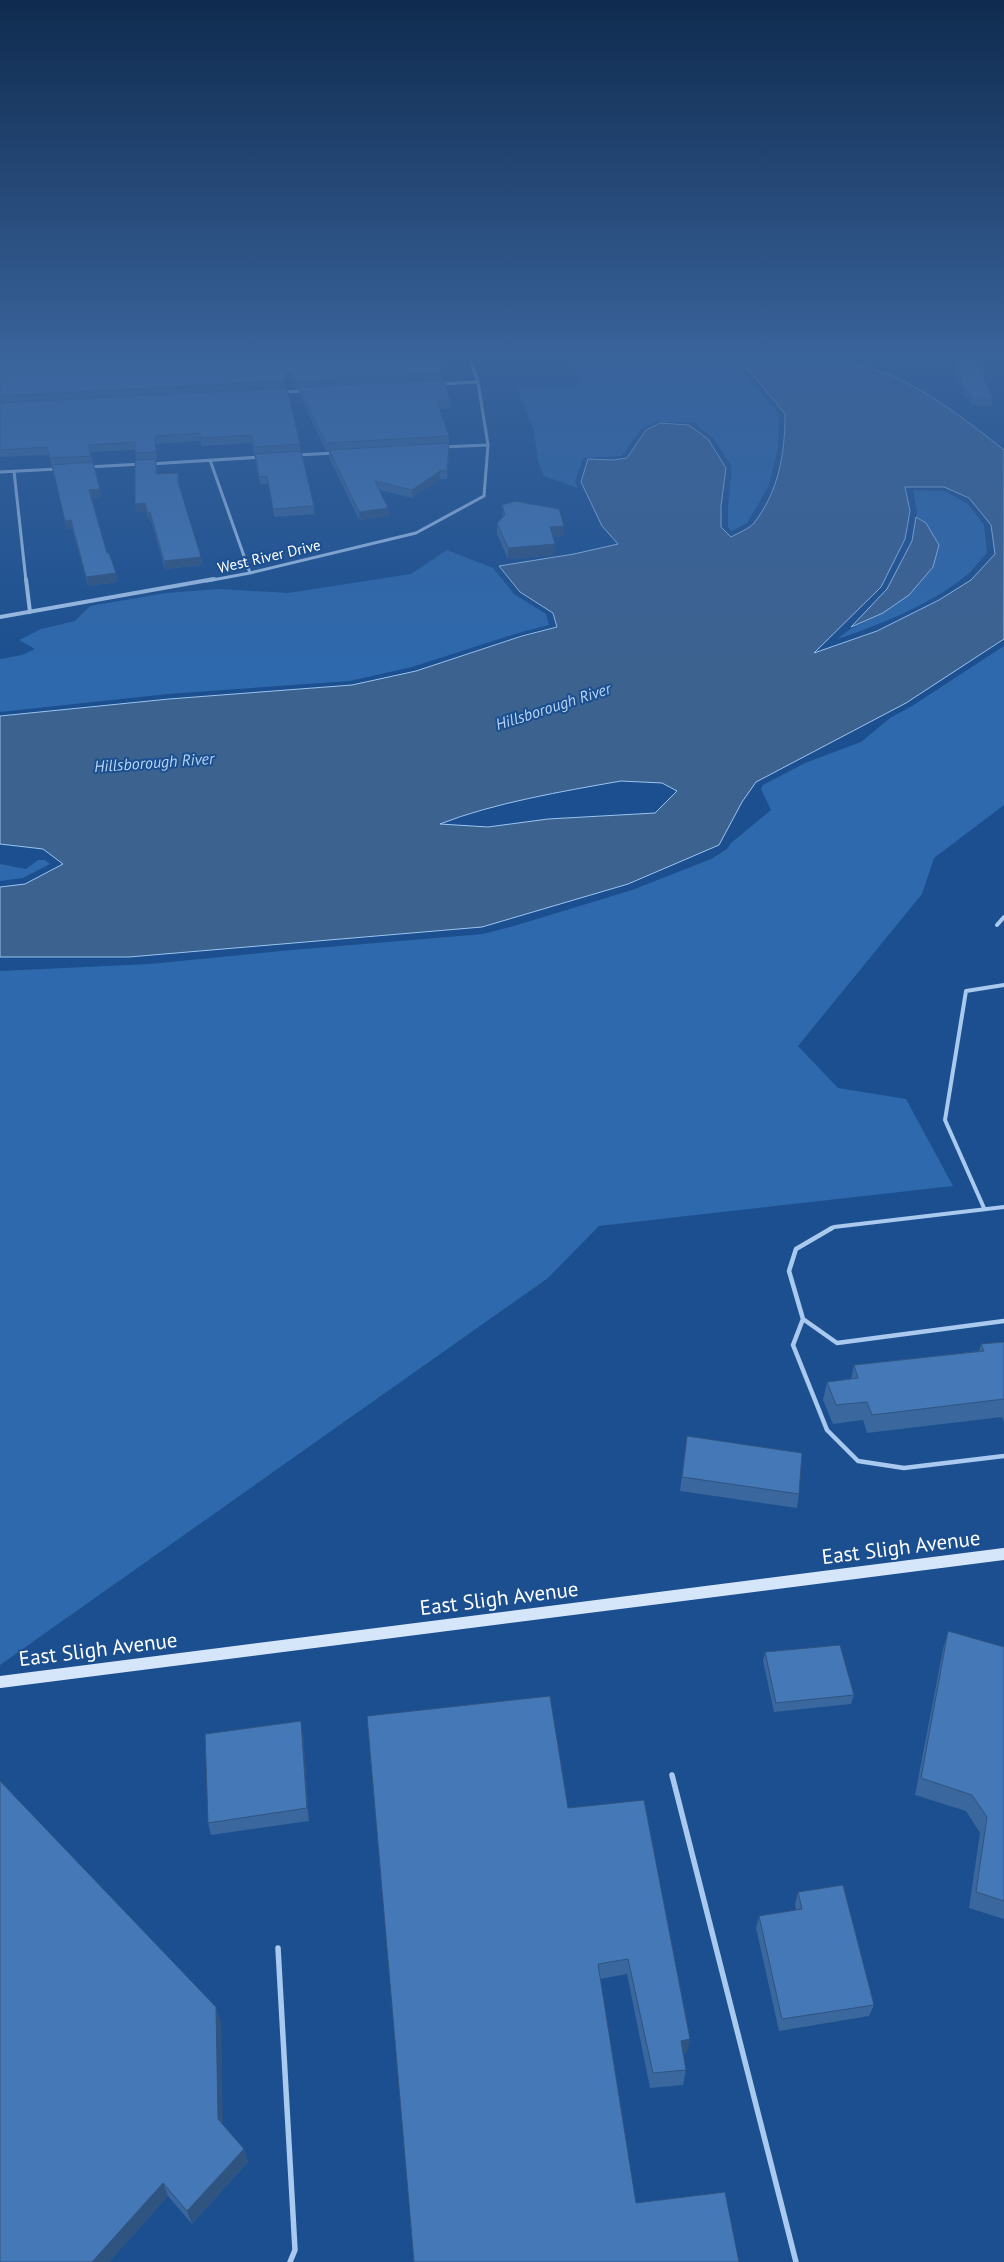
<svg xmlns="http://www.w3.org/2000/svg" width="1004" height="2262" font-family="'PT Sans',sans-serif">
	<style>
		.green { fill: #2e69ad }
		.water { fill: #3c6290; stroke: #9cc4f0; fill-rule: evenodd }
		.lines { fill: none; stroke-linecap: round; stroke-linejoin: round }
		.lane-far2 { stroke: #a9c9ee; stroke-width: 4 }
		.lane-far1 { stroke: #a9c9ee; stroke-width: 4.5 }
		.lane { stroke: #a9c9ee; stroke-width: 5.5 }
		.street-far1 { stroke: #a9c9ee; stroke-width: 3 }
		.street { stroke: #a9c9ee; stroke-width: 4 }
		.secondary { stroke: #d6e6fa; stroke-width: 12 }
		.wall { fill: #3a679d }
		.shaded-wall { fill: #305480 }
		.building { fill: #4478b7; stroke: #305480 }
		.labels { text-anchor: middle; dominant-baseline: central; stroke-width: 4; stroke-linejoin: round; paint-order: stroke }
		.far-street-label { font-size: 15px; fill: #fff; stroke: #1b4f8f }
		.far-water-label { font-size: 16px; font-style: italic; fill: #b5d3f5; stroke: #1b4f8f }
		.near-street-label { font-size: 21px; fill: #fff; stroke: #1b4f8f }
	</style>
	<rect width="100%" height="100%" fill="#1b4f8f"/>
	<path class="green" d="M571,353H720L738,365L779,414L778,448L768,487L747,523L732,531L728,527V507L732,467L714,439L698,426L696,422H655L640,430L622,456L583,458L575,481L578,488L544,476L538,462L534,430L517,389L581,385Z
		M913,490L945,491L968,504L984,525L987,553C979,561 972,572 963,578C929,605 879,625 838,639C854,624 867,622 885,612C905,599 918,584 933,567L926,523L916,517L917,512Z
		M447,550L493,568L514,594L546,614L549,625L518,633L412,667L350,681L168,694L0,712V659L22,655L35,649L19,640L41,629L75,621L90,606L166,593L219,589L288,593L411,574Z
		M1004,646V805L934,858L922,894L798,1046L838,1088L906,1099L953,1186L599,1226L548,1278L0,1665V971L150,964L281,951L483,934L514,926L632,890L711,859L727,849L731,843L771,810L761,789L763,785L805,763L861,742L890,718L912,706Z
		M38,860H45L50,864L23,878L0,881V864L26,869Z"/>
	<path class="water" d="M727,353H840C855,368 876,368 895,377C934,395 970,423 1004,450V639L906,703L756,782L742,802L719,845L628,884L482,927L129,957H0V887L25,884L63,864L43,849L0,844V716L169,699L352,685L416,671L522,636L557,627L553,613L520,592L499,566L574,554L618,544L602,526L581,482L588,459L613,460L627,458L646,430L660,423L689,425L708,439L726,468L721,506V527L731,537C738,533 749,529 754,523C779,491 785,453 785,414L744,364ZM905,487H944L969,498L991,525L995,554L971,580L939,600L877,631L814,653L881,587L905,539L910,511ZM621,781L662,783L677,791L655,813L548,819L488,827L440,824C493,803 564,791 621,781Z
		M916,517L926,523L939,545L933,567L909,595L883,613L851,627L887,589L912,541Z"/>
	<g class="lines">
		<path class="lane-far2" d="M997,925L1004,917
			M984,1208L945,1120L966,991L1004,985
			M830,1229L834,1227L1004,1207"/>
		<path class="lane-far1" d="M832,1228L796,1249L789,1271L803,1319L837,1343L1004,1321
			M803,1319L793,1345L827,1430L858,1461L904,1468L1004,1456"/>
		<path class="lane" d="M672,1775L796,2262
			M278,1948L295,2250L290,2262"/>
		<path class="street-far1" d="M440,384L478,382
			M283,392L304,391
			M442,447L488,445
			M298,455L334,453
			M210,460L250,573
			M150,464L262,457
			M88,467L142,464
			M14,471L26,581
			M0,472L57,469
			M207,581L250,573L416,533L484,496L488,445L478,382L468,353"/>
		<path class="street" d="M26,579L30,612
			M0,617L214,579"/>
		<path class="secondary" d="M0,1682L1004,1554"/>
	</g>
	<path class="wall" d="M0,353L443,359V366H440L442,373V380L450,401V408L439,409L449,436V451L447,479H440L412,498L379,490L388,508L389,516L359,520L329,457V450L326,451L300,395L299,388H296L292,379L285,381L286,388L314,506V514L274,517L268,484H260L252,443L201,446V441L156,444L157,460H156L157,474L179,480V485L201,557L202,565L165,569L151,520L149,521L146,511L136,512V460L135,450L90,452L102,497L91,498L107,553L116,573L117,582L88,586L72,528L67,529L49,455L0,457Z
		M861,353H979L985,370L984,374H982L993,400L992,405H972L969,398H965L953,365L885,367L879,360H868Z
		M502,505L564,526L563,536L553,537L555,555L508,559L497,534V523L503,517Z
		M1004,1342V1422L1002,1417L867,1433L863,1420L833,1424L823,1400L827,1382L851,1379L854,1365L979,1351L981,1344Z
		M687,1436L799,1494L797,1508L680,1491Z
		M948,1631L1004,1647V1919L969,1908L980,1833L966,1811L915,1795L943,1649Z
		M765,1652L854,1695L851,1704L774,1712L763,1661Z
		M303,1734L309,1821L211,1835L208,1823Z
		M568,1808L687,2053L683,2054L686,2070L683,2085L650,2088L627,1974L600,1979L414,2262Z
		M798,1892L874,2005L869,2016L779,2031L756,1928L759,1916L796,1910L795,1904Z
		M221,2022L222,2124L244,2149L248,2162L192,2224L168,2196L109,2262H0Z"/>
	<path class="shaded-wall" d="M291,372L292,379L284,382V374Z
		M440,471V479L412,498V490Z
		M100,489L102,497L90,498L89,490Z
		M145,503L146,511L136,512L135,504Z
		M388,508L389,516L359,520V512Z
		M150,512L151,520L149,521L148,513Z
		M71,520L72,528L67,529L65,521Z
		M564,526L563,536L550,538V527Z
		M555,544V555L508,559V548Z
		M201,557L202,565L165,569L164,561Z
		M116,573L117,582L88,586L86,577Z
		M301,1721L303,1734L309,1821L307,1808Z
		M216,2007L221,2022L223,2133L218,2119Z
		M690,2039L687,2053L678,2055L681,2041Z
		M244,2149L248,2162L192,2224L187,2211Z
		M163,2183L168,2196L109,2262H92Z"/>
	<path class="building" d="M0,353H442L443,359H438L442,373L296,381L291,372L284,374L285,381L0,396Z
		M866,353H979L985,370L980,369L993,400H973L970,393H966L954,360L885,362L880,355L868,356Z
		M444,380L450,401L437,402L449,436L326,443L299,387Z
		M287,388L300,444L254,447L252,435L200,438V433L155,436L156,452L135,453V442L88,445L91,456L50,458L47,447L0,450V403Z
		M449,443L447,471H440L412,490L375,481L388,508L359,512L329,450Z
		M301,451L314,506L273,509L267,476L259,477L255,454Z
		M156,459V474L178,473V482L201,557L164,561L150,512L148,513L145,503L135,504V460Z
		M93,462L100,489L89,490L107,553H109L116,573L86,577L71,520L65,521L52,465Z
		M515,501L559,509L564,526L550,527L555,544L508,548L497,523L505,515L502,505Z
		M1004,1342V1399L872,1415L867,1402L836,1405L827,1382L858,1378L854,1365L984,1351L981,1344Z
		M687,1436L802,1453L799,1494L682,1477Z
		M948,1631L1004,1647V1901L976,1892L987,1817L972,1795L921,1778Z
		M840,1645L854,1695L776,1703L765,1652Z
		M550,1696L568,1808L644,1800L690,2039L681,2041L686,2070L653,2073L628,1959L598,1964L636,2203L725,2192L739,2262H414L367,1716Z
		M301,1721L307,1808L208,1823L205,1734Z
		M0,1781L216,2007L218,2119L244,2149L187,2211L163,2183L92,2262H0Z
		M843,1885L874,2005L782,2019L759,1916L802,1909L798,1892Z"/>
	<linearGradient id="sky" x2="0" y2="1"><stop stop-color="#0f2b4f"/><stop offset="0.53" stop-color="#39639b"/><stop offset="1" stop-color="#39639b" stop-opacity="0"/></linearGradient>
	<rect width="1004" height="670" fill="url(#sky)"/>
	<g class="labels">
		<g class="far-street-label">
			<text transform="translate(269 556) rotate(-13)">West River Drive</text>
		</g>
		<g class="far-water-label">
			<text transform="translate(553 706) rotate(-18)">Hillsborough River</text>
			<text transform="translate(154 762) rotate(-4)">Hillsborough River</text>
		</g>
		<g class="near-street-label">
			<text transform="translate(901 1547) rotate(-7)">East Sligh Avenue</text>
			<text transform="translate(499 1598) rotate(-7)">East Sligh Avenue</text>
			<text transform="translate(98 1649) rotate(-7)">East Sligh Avenue</text>
		</g>
	</g>
</svg>
